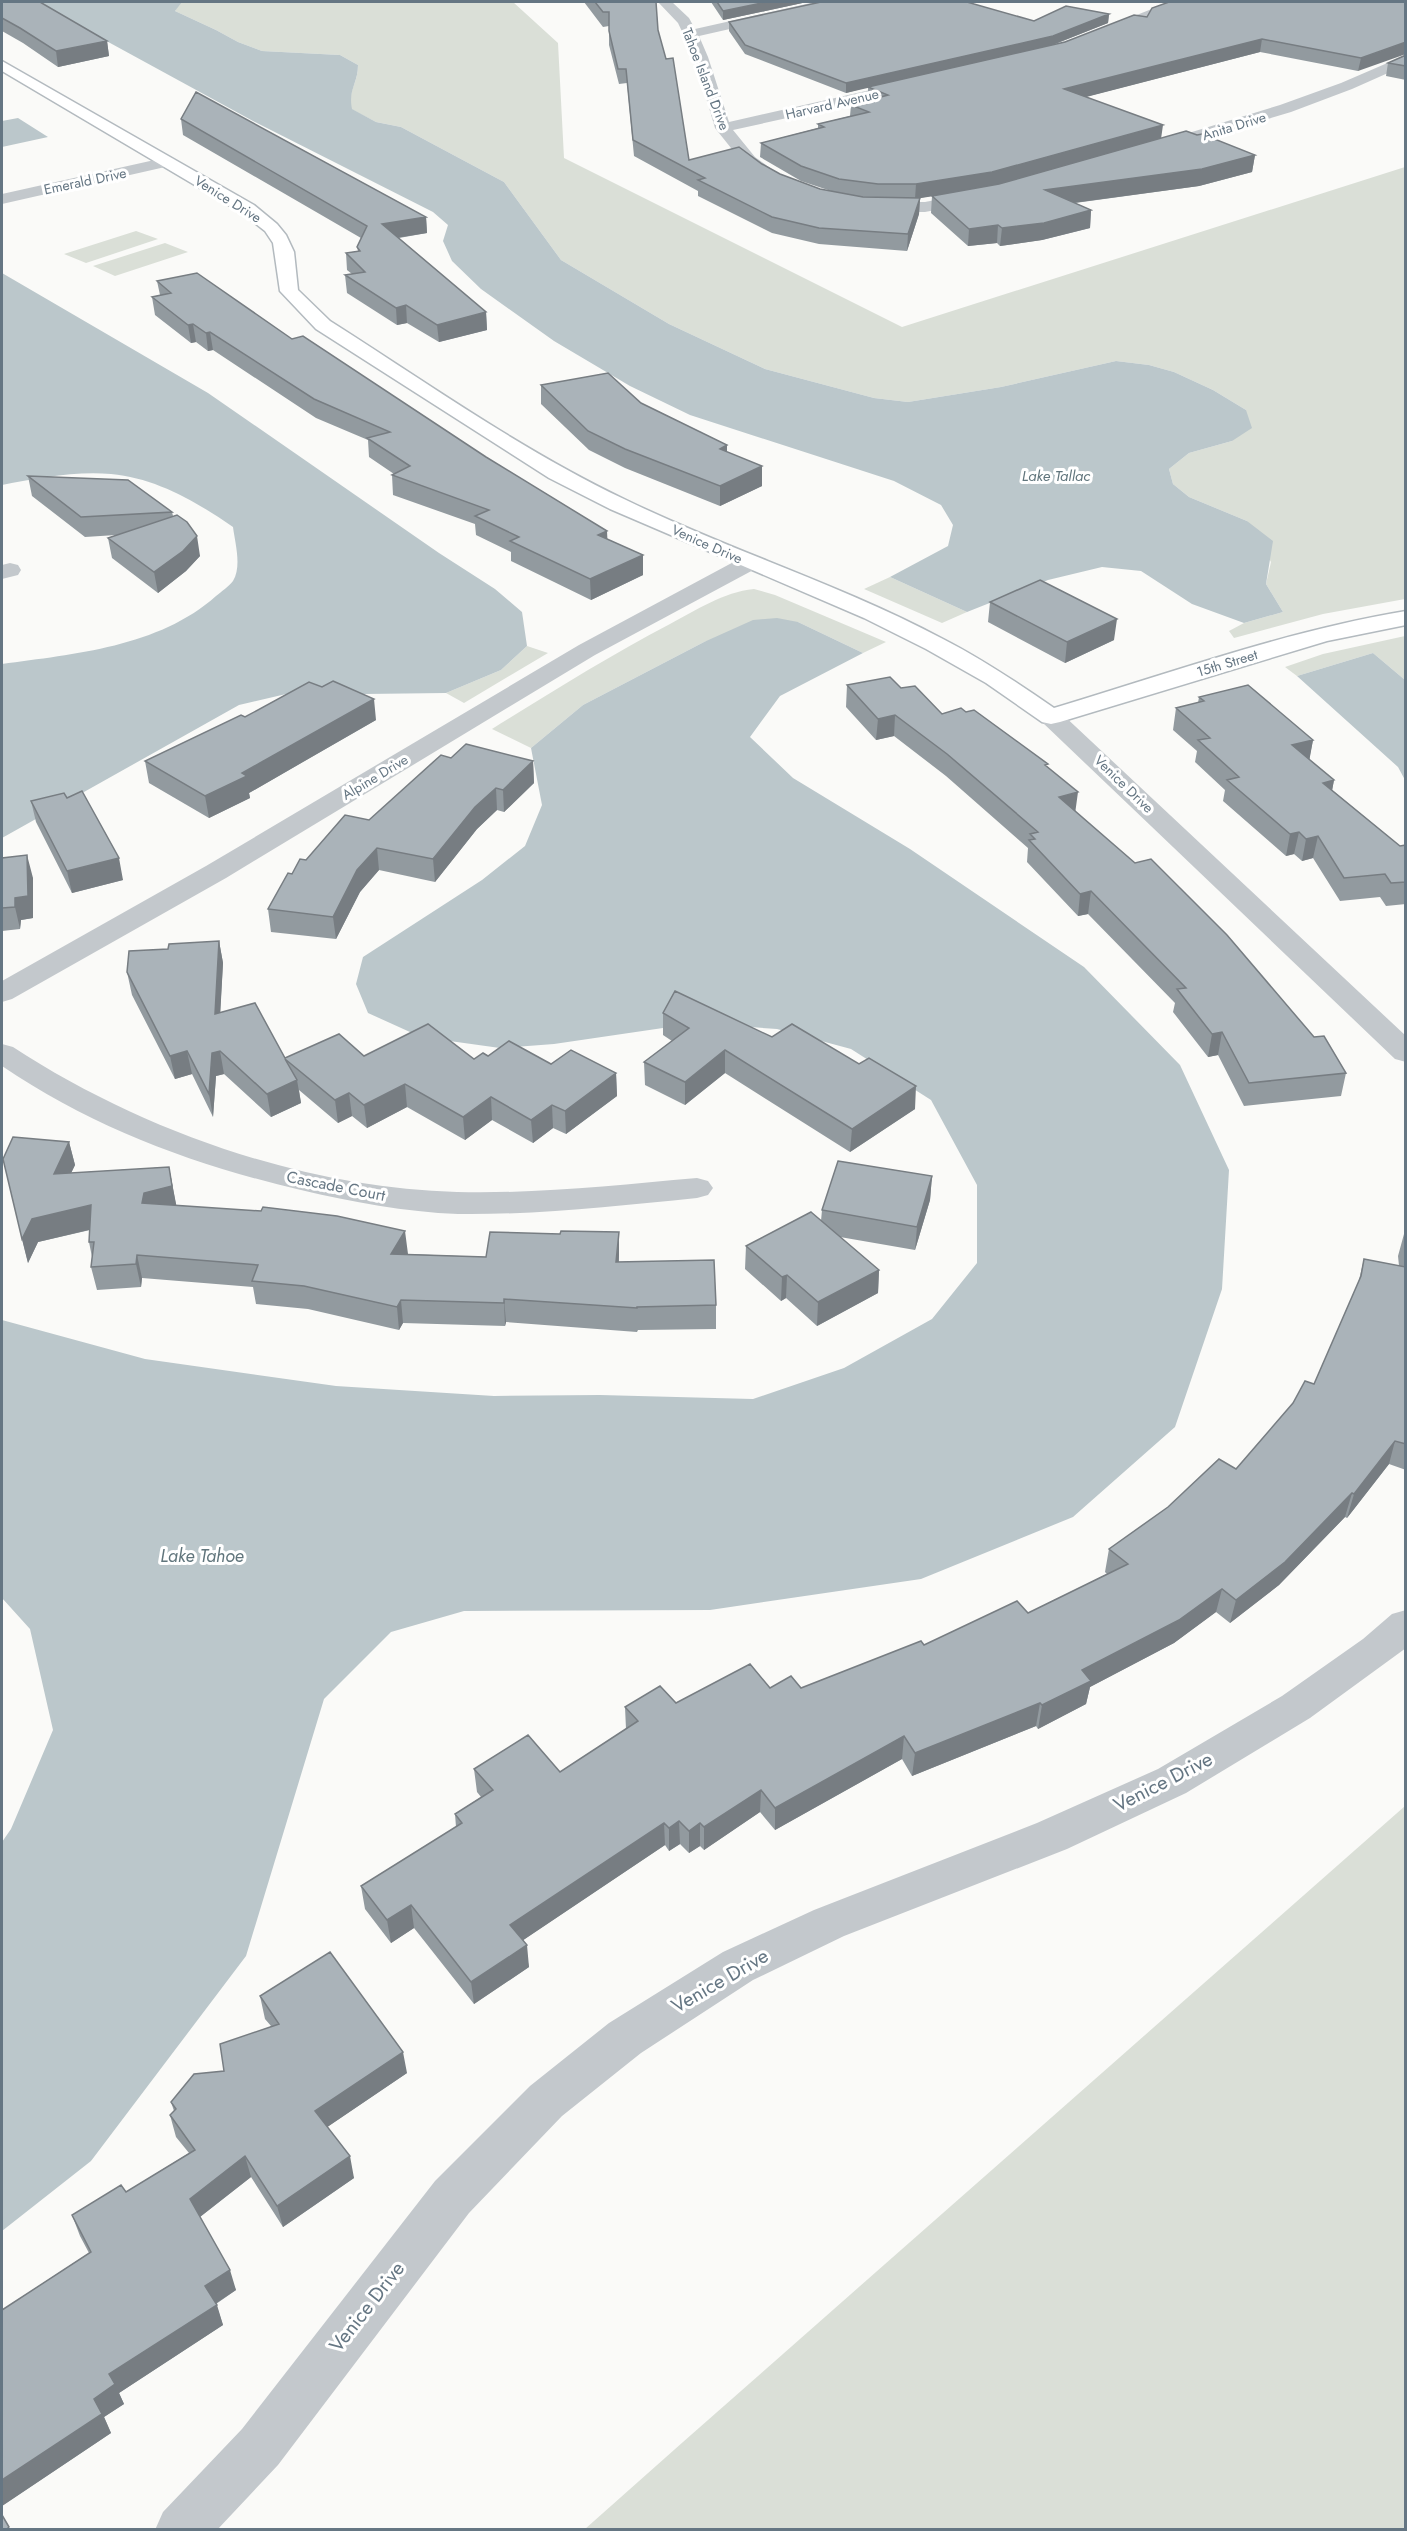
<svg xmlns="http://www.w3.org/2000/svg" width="1407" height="2531" font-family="Jost,sans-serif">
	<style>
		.green { fill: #dadfd7 }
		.water { fill: #bbc7cb }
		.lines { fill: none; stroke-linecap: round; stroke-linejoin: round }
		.secondary-casing { stroke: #b3babf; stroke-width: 3 }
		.street { fill: #c3c8cc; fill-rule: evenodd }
		.secondary { fill: #fff; fill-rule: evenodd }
		.wall { fill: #929a9f }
		.shaded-wall { fill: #777d82 }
		.building { fill: #aab3b9; stroke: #777d82; stroke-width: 1.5 }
		.labels { text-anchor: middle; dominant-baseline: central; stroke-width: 6; stroke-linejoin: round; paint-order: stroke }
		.far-street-label { font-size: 14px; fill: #657683; stroke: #fff }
		.far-water-label { font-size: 15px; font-style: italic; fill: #60757c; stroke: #fff }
		.street-label { font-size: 16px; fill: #657683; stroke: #fff }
		.water-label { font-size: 18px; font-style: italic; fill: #60757c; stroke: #fff }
		.near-street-label { font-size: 20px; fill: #657683; stroke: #fff }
	</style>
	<rect width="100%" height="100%" fill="#fafaf8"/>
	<path class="green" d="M180,2H513L558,43L564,158L902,327L1405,167V599L1323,614L1234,638L1229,631L1244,623L1283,612L1266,584L1271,562L1247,521L1189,497L1173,484L1169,469L1189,453L1232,441L1246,410L1213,390L1174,372L1149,365L1116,361L1001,387L908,402L874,398L765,369L669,324L561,260L504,182L401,127L376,122L351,109C348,89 358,84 358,65L340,55L262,51L238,42L216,30L175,11Z
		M136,231L158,239L86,263L64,254Z
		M165,243L188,252L115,276L93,266Z
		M890,577L967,612L942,623L864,589Z
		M754,589L775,595L886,642L863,653L798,622L704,642L583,705L531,748L492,729C550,693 609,656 670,624C697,610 723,592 754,589Z
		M1405,636V680L1373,653L1297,676L1285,667L1323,654Z
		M527,646L548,653L464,703L446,693L501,670Z
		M1405,1806V2529H585L683,2442Z"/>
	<path class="water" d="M35,2H182L175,11L216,30L238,42L262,51L340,55L358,65C358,84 348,89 352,109L376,122L401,127L504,182L561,260L669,324L765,369L874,398L908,402L1001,387L1116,361L1149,365L1174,372L1213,390L1246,410L1252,428L1232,441L1189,453L1169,469L1173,484L1189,497L1247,521L1273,541L1266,584L1283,612L1244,623L1192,604L1141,571L1102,567L1048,580L967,612L890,577L948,546L953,525L941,505L894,481L690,415L630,386L554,341L481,289L452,261L443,241L448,225L433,212L253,121Z
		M18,118L48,137L2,147V121Z
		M2,273L208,393L439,553L495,589L522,612L527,646L501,670L446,693L364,694L299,691L239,705L2,838V664C74,654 159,647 216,596C221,592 229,586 233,581C242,566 235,543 233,527C197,502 156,478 111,474C75,471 37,478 2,485Z
		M777,618L798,622L863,653L780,696L750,737L793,778L910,849L1084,967L1180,1065L1229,1170L1222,1289L1175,1427L1073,1517L921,1579L710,1610L464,1611L391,1632L324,1699L246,1956L91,2161L2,2231V1842L11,1829L53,1730L30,1629L2,1598V1320L145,1359L336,1386L494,1396L600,1395L753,1399L844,1368L932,1319L977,1263V1185L931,1100L851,1049L777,1029L697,1023L554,1044L500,1048L421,1037L368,1013L356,984L363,957L482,880L525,846L542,805L531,748L583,705L704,642L753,620Z
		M1373,653L1405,680V780L1398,767L1297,676Z"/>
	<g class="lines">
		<defs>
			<path id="secondary" d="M2,61L254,205L277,224L286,235L294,252L298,290L330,321C426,382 521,450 624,499C728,550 840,584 943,639C982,659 1018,683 1054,708C1170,673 1286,631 1406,611V625L1327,641L1060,722L1051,724L1042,722L986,683L926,649L864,618L610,509L549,478L316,329L280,291L273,243L265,231L242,213L2,71Z"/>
		</defs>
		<use href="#secondary" class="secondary-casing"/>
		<path class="street" d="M658,2H672L689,18L695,29L815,2H838L831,6L699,36L708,57L729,122L910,81L918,86L910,91L733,130L755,157L781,176L779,180H767L743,163L715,128L694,57L678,23Z
			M1169,2H1187L1185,5L1107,37L1102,38L1095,34L1097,31Z
			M1406,55V65L1352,89L1291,112L1168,149H1156L1154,146L1156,143L1280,105L1341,83Z
			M168,157L174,159L176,162L174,165L2,204V194Z
			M976,192L982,193L984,197L982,201L925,212H876L870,211L867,207L870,203L876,202H925Z
			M749,556L757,558L760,563L757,568L595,655L226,878L12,999L2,1002V981L206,866L579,645L741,558Z
			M10,563L18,565L21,570L18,575L2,579V565Z
			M1051,710L1060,712L1406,1036V1062L1395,1059L1042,722L1039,717L1042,712Z
			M2,1044L13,1047C140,1130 303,1188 457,1192C537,1194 617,1185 697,1178L708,1181L713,1188L708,1195L697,1198C617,1206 538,1215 458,1214C405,1212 352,1202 301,1190C194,1165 93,1128 2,1066Z
			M1406,1610V1648L1310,1718L1186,1793L1067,1849L844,1936L753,1980L641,2053L562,2116L469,2213L278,2465L217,2530H155L163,2512L242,2429L435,2181L530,2086L609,2023L723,1952L814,1910L1037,1823L1158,1769L1282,1696L1363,1639L1392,1614Z"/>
		<use href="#secondary" class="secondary"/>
	</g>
	<path class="wall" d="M2,2L107,41L109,56L58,67L23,43L2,31Z
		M584,2H656L658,30L689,160L762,164L780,174L820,189L831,191L801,181L760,157L761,143L818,128V124L850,116L851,105L868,100V87L846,93L745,54L729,31V22L1034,21L1109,14L1108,23L1053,45L1147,17L1406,2L1358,71L1260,52L1085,97L1161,138L1255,155L1252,172L1199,186L1075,203L1091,210L1090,228L1042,240L1000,246L997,243L968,246L931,213L932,196L937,195L919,198H920L919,214L907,251L819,244L772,233L698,196V191L634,156L627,83L619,84L609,45V26L603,27Z
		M711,2H807L723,20Z
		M1406,55V80L1386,76L1388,63Z
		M181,119L426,217L427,233L399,238L486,312L487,330L439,342L407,323L397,325L347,293L345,275L352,274L347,270L346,253L358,251L357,247L361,238L183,135Z
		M157,281L292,339L607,531V539L643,555V575L591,600L511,561V552L476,535L475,524L393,495L392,475L394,474L369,457L368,440L316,418L213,350L208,351L196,342L191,343L155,315L152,297L160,295Z
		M541,385L641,403L727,445V452L762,466V486L720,506L625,468L589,450L541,404Z
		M28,476L172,512L173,516L200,556L186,571L158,593L112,558L108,538L116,535L85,537L32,496Z
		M990,602L1114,640L1065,663L988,622Z
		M847,685L901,688L942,714L1048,767L1075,812L1314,1037L1346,1073L1341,1096L1244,1106L1218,1055L1208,1057L1173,1012L1175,1003L1088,914L1078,916L1027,862L1028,848L946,776L894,736L876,740L846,707Z
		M1199,697L1313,740L1309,760L1334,780L1332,790L1400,846L1406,845V904L1386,906L1380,897L1340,901L1313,858L1302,861L1294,854L1286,856L1223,801L1225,790L1195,762L1197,751L1173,730L1176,708L1198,703Z
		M245,717L376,720L249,793L250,798L209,818L149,783L145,761Z
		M451,758L533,761L534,783L504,812L497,810L477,829L435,882L379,870L360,892L336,939L271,932L268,909L292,874L306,860L369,820Z
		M67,798L123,880L72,893L36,822L31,801Z
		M2,858L33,878V918L21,920L20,929L2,931Z
		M219,941L223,963L220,1013L285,1058L364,1056L474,1059L488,1056L616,1073L617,1096L566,1134L553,1128L533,1143L492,1120L465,1140L407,1107L367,1128L352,1116L338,1123L299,1090L301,1103L271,1117L224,1074L216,1076L213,1117L192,1074L175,1079L132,995L127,972L168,949Z
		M663,1013L915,1109L850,1152L725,1073L685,1105L645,1085L644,1062L672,1041L663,1035Z
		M69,1142L75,1165L71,1173L169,1167L176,1205L408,1254L486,1257L619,1255V1262L716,1305V1329L638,1330L637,1332L506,1322L505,1326L403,1323L399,1330L308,1309L256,1304L253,1287L142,1278L141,1287L97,1290L91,1267L92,1257L89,1242L90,1230L38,1242L28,1263L22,1239Z
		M932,1176L930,1200L915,1250L840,1237L879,1270L878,1293L817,1326L786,1298L781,1301L745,1269L746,1246L821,1221L822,1210Z
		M1406,1221V1470L1389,1464L1347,1518L1345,1517L1279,1585L1230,1623L1216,1612L1174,1643L1090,1687L1086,1704L1038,1729L1036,1726L912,1776L902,1759L775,1830L760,1812L704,1850L700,1846L689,1853L680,1844L669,1851L665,1845L523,1940L529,1967L474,2004L414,1928L391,1943L365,1909L361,1886L456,1827L455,1814L481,1797L477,1792L474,1769L560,1772L626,1729L625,1707L676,1703L770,1688H801L924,1645L1028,1613L1107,1574L1105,1572L1109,1549L1236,1469L1314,1384L1358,1284L1364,1259L1399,1266L1398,1256L1404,1234V1227Z
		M260,1996L407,2073L327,2127L354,2178L283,2227L251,2177L200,2217L236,2290L216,2304L223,2325L119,2393L124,2404L104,2417L111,2433L2,2506V2310L89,2253L80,2236L72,2215L126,2192L189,2153L176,2137L170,2115L174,2111L171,2102L224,2071L271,2026L265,2019Z"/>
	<path class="shaded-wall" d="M766,2H807L723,20V11Z
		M1109,14L1108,23L1052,45L846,93V83Z
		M1262,39L1260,52L1063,103L1064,89Z
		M107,41L109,56L58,67L56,51Z
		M1406,42V54L1358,71L1361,58Z
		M1163,125L1161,139L991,187L915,199L916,184Z
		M1255,155L1252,172L1199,186L1043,207L1045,190Z
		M920,198L919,214L907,251L908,234Z
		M1091,210L1090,228L1042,240L1000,246L1002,228Z
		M426,217L427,233L383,240L382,224Z
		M998,225L997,243L968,246L969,229Z
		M406,305L407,323L397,325L396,308Z
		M486,312L487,330L439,342L437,325Z
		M193,324L196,342L191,343L188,325Z
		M210,332L213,350L208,351L206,333Z
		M727,445V465L720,449Z
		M762,466V486L720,506V486Z
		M607,531L608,551L598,535Z
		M197,536L200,556L186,571L158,593L154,572Z
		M643,555V575L591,600L590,579Z
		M1117,619L1114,640L1065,663L1067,642Z
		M374,699L376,720L249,793L250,798L209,818L205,796L242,773Z
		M895,715L894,736L876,740L878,719Z
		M1313,740L1309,762L1292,745Z
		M533,761L534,783L504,812L503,790Z
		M1334,780L1330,802L1323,783Z
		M496,788L497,810L477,829L435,882L433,859L475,807Z
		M1078,792L1075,814L1059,797Z
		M1299,832L1294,854L1286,856L1290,834Z
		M1318,836L1313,858L1302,861L1306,839Z
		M377,848L379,870L360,892L336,939L333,917L357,870Z
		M27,855L33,878V918L21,920L20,929L15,907V898Z
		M119,858L123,880L72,893L67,871Z
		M1091,891L1088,914L1078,916L1080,894Z
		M219,941L223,963L219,1037L215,1014Z
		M1222,1032L1218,1055L1208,1057L1212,1034Z
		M725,1050V1073L685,1105V1082Z
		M187,1051L192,1074L175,1079L170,1056Z
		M220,1051L224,1074L216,1076L213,1117L209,1094L212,1053Z
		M616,1073L617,1096L566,1134L565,1111Z
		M297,1080L301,1103L271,1117L267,1094Z
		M405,1084L407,1107L367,1128L364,1105Z
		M916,1086L915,1109L850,1152L852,1129Z
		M349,1093L352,1116L338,1123L335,1100Z
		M491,1097L492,1120L465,1140L463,1117Z
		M552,1105L553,1128L533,1143L531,1120Z
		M69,1142L75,1165L59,1198L54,1174Z
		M169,1167L177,1209L142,1203L144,1193Z
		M932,1176L930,1200L915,1250L917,1227Z
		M91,1205L97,1228L38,1242L28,1263L22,1239L32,1219Z
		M405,1231L408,1254H391Z
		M619,1232V1255L617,1286L616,1262Z
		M137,1255L142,1278L141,1287L136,1264Z
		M879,1270L878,1293L817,1326L818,1302Z
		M787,1275L786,1298L781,1301L782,1277Z
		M504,1299L506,1322L505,1326L504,1303Z
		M401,1300L403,1323L399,1330L397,1307Z
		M1395,1441L1389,1464L1347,1518L1354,1494Z
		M1352,1493L1345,1517L1279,1585L1230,1623L1236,1600Z
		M1222,1589L1216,1612L1174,1643L1090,1687L1086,1704L1038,1729L1042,1705L1082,1670Z
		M1040,1703L1036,1726L912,1776L915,1753Z
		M904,1736L902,1759L775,1830V1808Z
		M761,1790L760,1812L704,1850V1827Z
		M679,1821L680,1844L669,1851V1828Z
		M664,1823L665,1845L513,1947L510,1925Z
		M700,1823V1846L689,1853V1831Z
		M411,1905L414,1928L391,1943L387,1920Z
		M527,1945L529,1967L474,2004L471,1982Z
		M403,2052L407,2073L320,2132L315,2111Z
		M245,2156L251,2177L196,2220L190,2199Z
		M350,2156L354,2178L283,2227L277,2206Z
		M230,2270L236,2290L212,2306L205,2286Z
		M217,2305L223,2325L119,2393L124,2404L104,2417L111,2433L2,2506V2480L94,2399L109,2374Z"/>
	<path class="building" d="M2,2H40L107,41L56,51L20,28L2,18Z
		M595,2H656L658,30L666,59L673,58L689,160L739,147L762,164L780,174L820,189L863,197L920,198L908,234L819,228L772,217L698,180L705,178L633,140L626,69H618L609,31V12H603Z
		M717,2H766L723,11Z
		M821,2H967L1034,21L1066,6L1109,14L1053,36L846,83L745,45L729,22Z
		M1169,2H1406V42L1361,58L1262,39L1064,89L1163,125L992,172L916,184H878L839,179L801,166L761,143L824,127L818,124L869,112L851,105L888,95L868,87L1065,42L1134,15L1147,17L1152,8Z
		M1406,55V66L1388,63Z
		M196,92L426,217L382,224L486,312L437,325L406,305L396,308L345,275L365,272L346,253L360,251L357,247L367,226L181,119Z
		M1186,131L1197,135L1202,134L1255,155L1202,169L1045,190L1091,210L1044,223L1002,228L998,225L969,229L932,196L999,184Z
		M197,273L292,339L303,336L486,457L607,531L598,535L643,555L590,579L510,541L519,537L475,516L489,510L392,475L410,466L367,438L390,432L314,399L210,332L206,333L193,324L188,325L152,297L171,293L157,281Z
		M608,373L641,403L727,445L720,449L762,466L720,486L625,449L588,431L541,385Z
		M28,476L128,480L172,512L81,517Z
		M177,515L187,522L197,536L183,551L154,572L108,538Z
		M1040,580L1117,619L1067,642L990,602Z
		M890,677L901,688L915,686L942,714L961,708L966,712L974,710L1048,764L1045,765L1078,792L1059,797L1135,863L1151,859L1227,935L1314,1037L1324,1036L1346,1073L1249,1083L1222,1032L1212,1034L1177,989L1186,988L1091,891L1080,894L1029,840L1035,839L1030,834L1038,832L947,754L895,715L878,719L847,685Z
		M333,681L374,699L242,773L247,776L205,796L145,761L241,715L245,717L309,682L322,687Z
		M1248,685L1313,740L1292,745L1334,780L1323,783L1400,846L1406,845V882L1391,883L1385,874L1344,878L1318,836L1306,839L1299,832L1290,834L1227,780L1239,777L1198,740L1210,738L1176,708L1204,701L1199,697Z
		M466,744L533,761L503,790L496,788L475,807L433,859L377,848L357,870L333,917L268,909L288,873L292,874L300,859L306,860L345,815L369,820L441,755L451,758Z
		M82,791L119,858L67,871L31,801L64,793L67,798Z
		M27,855L28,896L15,898V907L2,908V858Z
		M219,941L215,1014L255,1003L285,1058L339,1034L364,1056L428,1024L474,1059L483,1053L488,1056L509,1041L551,1064L571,1050L616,1073L565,1111L552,1105L531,1120L491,1097L463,1117L405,1084L364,1105L349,1093L335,1100L285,1059L297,1080L267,1094L220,1051L212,1053L209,1094L187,1051L170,1056L127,972L129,951L168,949L169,944Z
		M675,991L772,1037L792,1024L859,1064L869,1058L916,1086L852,1129L725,1050L685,1082L644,1062L689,1028L663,1013Z
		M13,1137L69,1142L54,1174L169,1167L172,1186L144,1193L142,1203L261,1211L263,1207L337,1216L405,1231L391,1254L486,1257L490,1232L560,1234L561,1231L619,1232L616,1262L714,1260L716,1305L637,1307V1308L504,1299V1303L401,1300L397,1307L304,1286L252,1281L258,1265L137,1255L136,1264L91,1267L94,1242H89L91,1205L32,1219L22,1239L3,1159Z
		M838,1161L932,1176L917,1227L822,1210Z
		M811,1212L879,1270L818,1302L787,1275L782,1277L746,1246Z
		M1364,1259L1406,1267V1444L1395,1441L1354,1494L1352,1493L1285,1562L1236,1600L1222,1589L1179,1620L1082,1670L1091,1681L1042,1705L1040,1703L915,1753L904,1736L775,1808L761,1790L704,1827L700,1823L689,1831L679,1821L669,1828L664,1823L510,1925L527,1945L471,1982L411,1905L387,1920L361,1886L462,1823L455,1814L493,1790L474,1769L528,1735L560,1772L638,1721L625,1707L660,1686L676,1703L750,1664L770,1688L791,1676L801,1688L921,1641L924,1645L1017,1601L1028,1613L1128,1564L1109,1549L1168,1507L1219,1459L1236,1469L1293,1403L1305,1381L1314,1384L1361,1276Z
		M330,1952L403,2052L315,2111L350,2156L277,2206L245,2156L190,2199L230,2270L205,2286L217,2305L109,2374L115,2384L94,2399L102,2414L2,2480V2310L91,2252L72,2215L121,2185L126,2192L195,2150L170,2115L176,2109L171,2102L194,2074L224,2071L220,2044L279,2024L260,1996Z
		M2,2515L9,2527L7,2529H2Z"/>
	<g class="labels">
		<g class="far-street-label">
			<text transform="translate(706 79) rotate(69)">Tahoe Island Drive</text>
			<text transform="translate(832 104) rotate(-13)">Harvard Avenue</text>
			<text transform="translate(1234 126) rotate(-17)">Anita Drive</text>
			<text transform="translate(85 181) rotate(-12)">Emerald Drive</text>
			<text transform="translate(228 199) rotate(32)">Venice Drive</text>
			<text transform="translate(707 544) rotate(24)">Venice Drive</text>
			<text transform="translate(1227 663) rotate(-17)">15th Street</text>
			<text transform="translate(375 777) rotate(-31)">Alpine Drive</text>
			<text transform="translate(1124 784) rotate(44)">Venice Drive</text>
		</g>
		<g class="far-water-label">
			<text x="1056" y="476">Lake Tallac</text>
		</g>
		<g class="street-label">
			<text transform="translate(336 1186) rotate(11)">Cascade Court</text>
		</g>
		<g class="water-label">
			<text x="202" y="1556">Lake Tahoe</text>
		</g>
		<g class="near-street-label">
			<text transform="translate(1163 1782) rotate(-27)">Venice Drive</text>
			<text transform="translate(720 1981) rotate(-30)">Venice Drive</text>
			<text transform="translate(367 2307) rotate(-52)">Venice Drive</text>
		</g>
	</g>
	<rect width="1407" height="2531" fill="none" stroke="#657683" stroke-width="6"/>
</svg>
